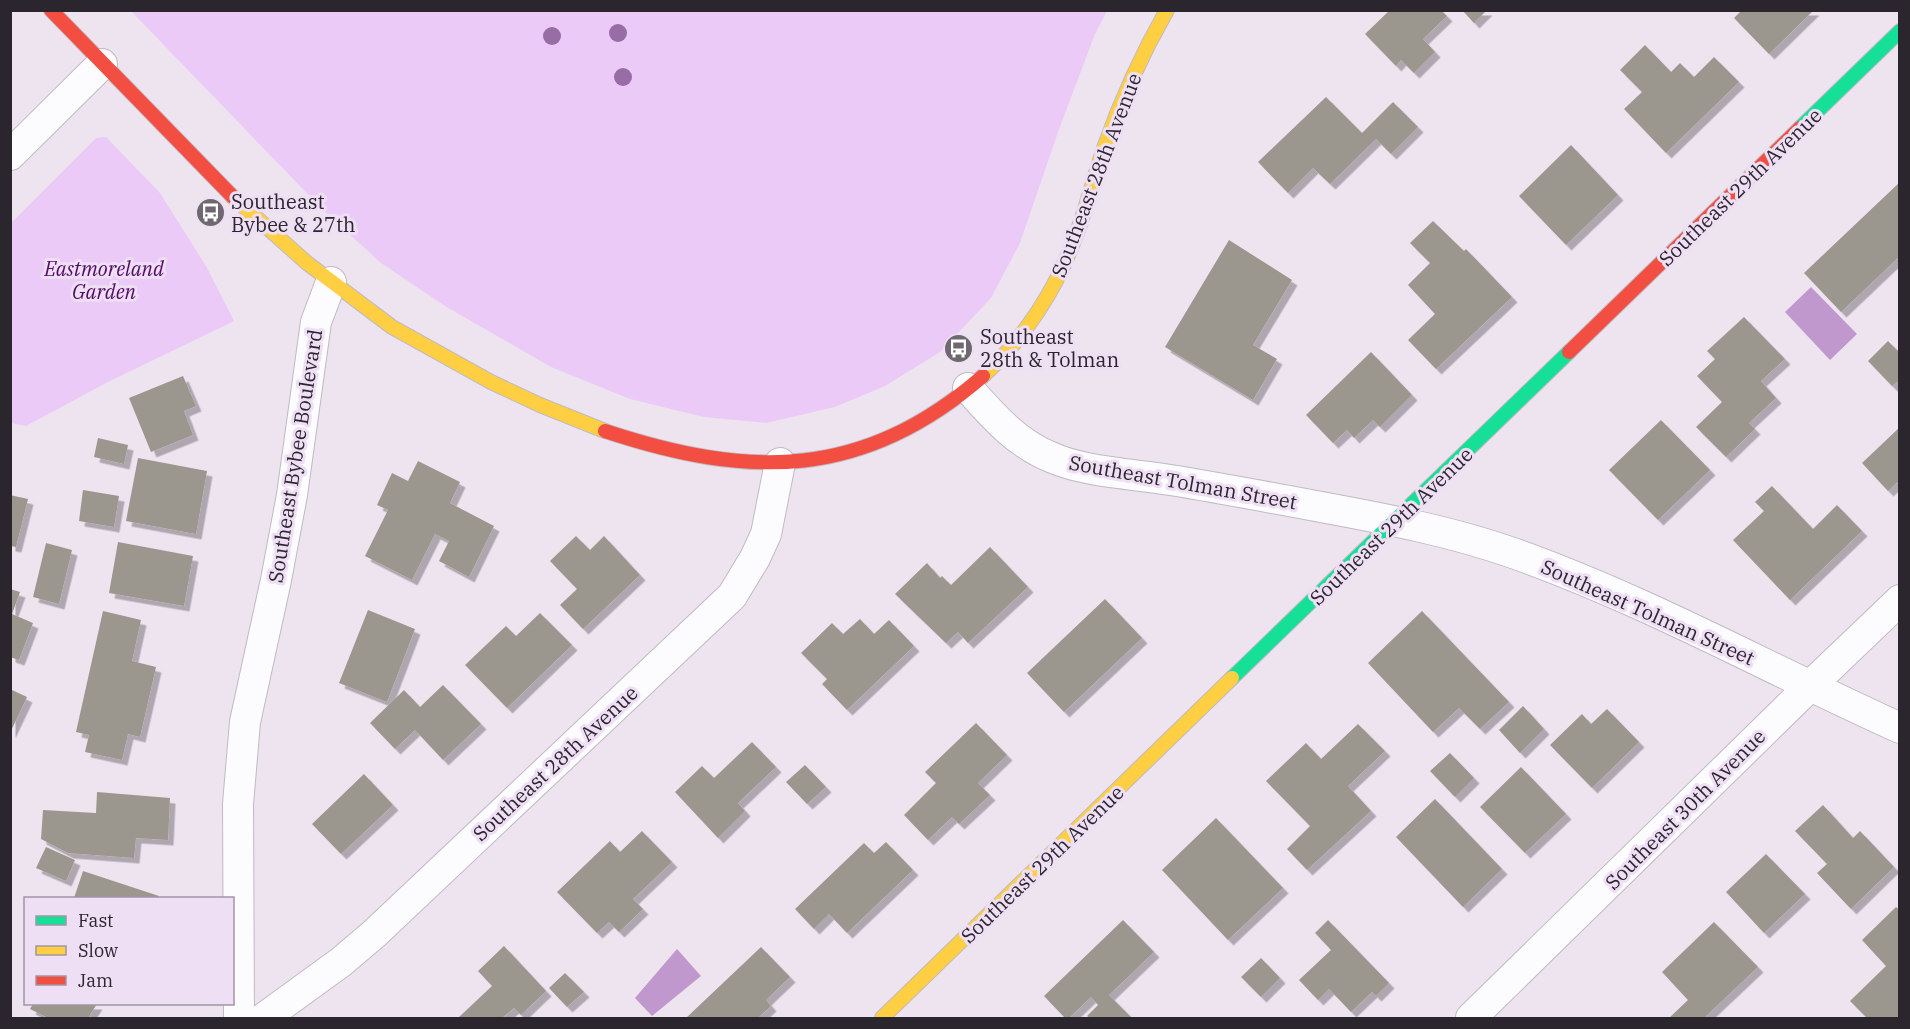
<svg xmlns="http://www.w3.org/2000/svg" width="1910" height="1029" font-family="'IBM Plex Serif',serif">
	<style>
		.green { fill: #ebcaf7 }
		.water { fill: #c098ce }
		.building { fill: #9c978e; filter: url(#shadow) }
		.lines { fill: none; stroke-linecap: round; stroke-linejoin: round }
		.street-casing { stroke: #c0bac3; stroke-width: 32 }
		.fast-casing { stroke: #c0bac3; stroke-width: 16 }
		.slow-casing { stroke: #c0bac3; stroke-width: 16 }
		.jam-casing { stroke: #c0bac3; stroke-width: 16 }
		.street { stroke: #fcfbfd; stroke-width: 30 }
		.fast { stroke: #16e098; stroke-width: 14 }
		.slow { stroke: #ffcf43; stroke-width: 14 }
		.jam { stroke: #f24e42; stroke-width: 14 }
		.tree { fill: #986ca4 }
		.labels { text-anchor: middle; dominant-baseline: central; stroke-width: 6; stroke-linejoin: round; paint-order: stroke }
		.street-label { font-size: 20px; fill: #2b252d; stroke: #efdff5 }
		.poi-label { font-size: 20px; fill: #2b252d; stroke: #efdff5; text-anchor: start }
		.park-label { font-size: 20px; font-style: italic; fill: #520a66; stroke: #efdff5 }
	</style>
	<defs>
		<filter id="shadow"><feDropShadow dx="5.5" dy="5.5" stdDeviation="0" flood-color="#0004"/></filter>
	</defs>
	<rect width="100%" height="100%" fill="#ede4f0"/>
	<path class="green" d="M131,11H1107L1095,34L1058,132L1020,243L991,298L940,352L885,386L835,407L766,423L704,417L630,399L551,367L445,306L381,263L325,212Z
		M106,137L160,193L206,266L234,321L106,383L26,426L11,423V223L96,138Z"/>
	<path class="water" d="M1811,287L1857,334L1830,360L1785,312Z
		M677,949L701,976L652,1016L635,998Z"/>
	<path class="building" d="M1390,10H1441L1447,16L1423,39L1435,52L1414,73L1401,60L1396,66L1365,34Z
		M1462,10H1487L1474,23Z
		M1742,10H1814L1769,54L1734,18Z
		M1645,45L1671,72L1680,63L1694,77L1714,57L1739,82L1666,153L1624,109L1642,92L1620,70Z
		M1326,97L1362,133L1393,102L1418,127L1391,154L1376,139L1330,184L1313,168L1288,193L1258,162Z
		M1571,145L1618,195L1566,245L1519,196Z
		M1900,182V256L1841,312L1804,273Z
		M1433,221L1464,251L1466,249L1512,297L1436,369L1408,340L1435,314L1408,285L1430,263L1410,243Z
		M1229,240L1292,280L1253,345L1277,359L1253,400L1165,347Z
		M1744,317L1785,359L1761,381L1776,398L1749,423L1755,429L1726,457L1696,427L1722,402L1697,376L1715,359L1707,351Z
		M1888,341L1900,353V380L1892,386L1868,361Z
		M1371,352L1412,395L1380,427L1373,420L1354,438L1347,430L1333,443L1306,415Z
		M183,376L196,406L184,411L193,435L151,452L129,398Z
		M1661,420L1710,470L1658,520L1609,470Z
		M1900,427V480L1888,491L1862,463Z
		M98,438L128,445L124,464L94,457Z
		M138,458L207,471L196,534L126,521Z
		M418,461L460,482L450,503L494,526L469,577L439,561L449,541L435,534L412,580L365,556L388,510L377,505L392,473L408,481Z
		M1772,486L1813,529L1837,505L1862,531L1790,600L1733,540L1764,511L1755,502Z
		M83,490L119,496L114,527L79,521Z
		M10,495L28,499L16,547L10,546Z
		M576,536L590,550L604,536L640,575L583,629L560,605L577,589L550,561Z
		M118,542L193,556L184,606L109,593Z
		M46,543L72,550L59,604L33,597Z
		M990,547L1028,587L968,643L958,632L946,643L895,594L927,563L940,578L942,576L951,585Z
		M10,589L20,592L12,614L33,623L19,660L10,657Z
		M1105,599L1142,638L1064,712L1027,673Z
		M368,610L415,629L387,702L339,683Z
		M103,611L141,620L132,661L156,667L140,737L128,734L122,760L85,752L89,735L76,732Z
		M1422,611L1509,702L1480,729L1459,708L1433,732L1368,663Z
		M540,613L572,645L507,708L465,665L506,626L516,636Z
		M860,619L874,634L889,620L914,646L847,710L822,684L827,679L801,653L832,623L843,634Z
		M443,685L481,724L443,760L415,730L395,749L370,723L404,690L420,707Z
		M10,689L27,697L10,733Z
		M1523,706L1544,729L1520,753L1499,730Z
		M1607,709L1639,742L1592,788L1550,745L1582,714L1591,724Z
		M976,723L1007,755L978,783L990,795L959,824L952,817L928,840L904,815L936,783L925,772Z
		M1358,724L1385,751L1348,786L1371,811L1307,870L1287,849L1310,826L1266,781L1306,743L1321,759Z
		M752,742L776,767L738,803L745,811L718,838L675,792L702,766L714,778Z
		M1450,753L1474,778L1455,797L1430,771Z
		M805,765L826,787L807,804L786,782Z
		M1521,767L1566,814L1525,853L1480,807Z
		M364,774L393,805L341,854L312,824Z
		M97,792L170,798L168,840L136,838L134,858L68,853L41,839L43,810L96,813Z
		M1435,799L1502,869L1463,907L1396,837Z
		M1823,805L1853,838L1860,831L1894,867L1851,909L1817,873L1827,864L1795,831Z
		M1216,818L1283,888L1228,940L1162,870Z
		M642,831L672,862L633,899L643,909L619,932L609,922L597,933L557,892L610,841L620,852Z
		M886,842L913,870L847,933L829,914L814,929L795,909L864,843L874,853Z
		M46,847L75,860L66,881L36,868Z
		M1766,854L1805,894L1764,933L1726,892Z
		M83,871L159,896V898H74Z
		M1896,907L1900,910V1018H1867L1850,1001L1886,966L1862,940Z
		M1123,920L1154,952L1109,995L1132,1018H1090L1087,1016L1098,1005L1091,997L1069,1018H1065L1044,996Z
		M1328,920L1389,983L1376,996L1372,992L1351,1012L1329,989L1318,1000L1299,980L1331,950L1315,933Z
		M1714,922L1758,967L1705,1017L1707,1018H1669L1688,1000L1662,972Z
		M504,946L546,991L521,1015L514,1008L502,1018H458L492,986L478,971Z
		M761,947L790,977L766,1000L771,1006L758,1018H686Z
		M1261,958L1280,978L1261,997L1241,977Z
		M565,973L584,992L567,1007L549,988Z
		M33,1004H97L88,1018H48L30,1009Z"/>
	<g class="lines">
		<defs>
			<path id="street" d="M10,155L102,64
				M968,388C993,416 1017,444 1053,458C1088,473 1138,474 1177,481C1225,489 1273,498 1321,507C1386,519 1450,531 1513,553C1646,600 1771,670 1900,728
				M239,1018L238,804L245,722L276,580L292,495L316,322L331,282
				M264,1018L341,962L374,934L732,596L755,558L766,534L780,463
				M1471,1018L1809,687L1900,600"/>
			<path id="fast" d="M1800,128L1900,31
				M1232,678L1569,352"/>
			<path id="slow" d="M233,197L307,263L392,327L491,382L540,405L605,431
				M983,376C1025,338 1057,288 1076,235C1087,207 1094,177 1104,148C1121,100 1142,54 1167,10
				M882,1018L1232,678"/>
			<path id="jam" d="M51,10L233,197
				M1569,352L1800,128
				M605,431C750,479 863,480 983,376"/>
		</defs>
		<use href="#street" class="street-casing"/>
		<use href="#fast" class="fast-casing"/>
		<use href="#slow" class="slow-casing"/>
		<use href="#jam" class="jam-casing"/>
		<use href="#street" class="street"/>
		<use href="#fast" class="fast"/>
		<use href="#slow" class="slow"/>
		<use href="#jam" class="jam"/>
	</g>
	<g class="tree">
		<circle cx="618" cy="33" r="9"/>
		<circle cx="552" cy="36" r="9"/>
		<circle cx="623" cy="77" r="9"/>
	</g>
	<defs>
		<symbol id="bus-disc" viewBox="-11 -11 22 22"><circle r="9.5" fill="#6f6871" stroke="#efdff5"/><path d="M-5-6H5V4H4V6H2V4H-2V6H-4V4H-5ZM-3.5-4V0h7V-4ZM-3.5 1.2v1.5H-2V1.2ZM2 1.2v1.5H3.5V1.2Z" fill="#fff"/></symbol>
	</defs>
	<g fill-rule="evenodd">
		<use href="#bus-disc" x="194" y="196" width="33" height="33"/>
		<use href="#bus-disc" x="942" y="332" width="33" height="33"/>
	</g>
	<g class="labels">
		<g class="street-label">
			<text transform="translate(1096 175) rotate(-69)">Southeast 28th Avenue</text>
			<text transform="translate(1740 187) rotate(-44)">Southeast 29th Avenue</text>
			<text transform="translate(295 456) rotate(-81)">Southeast Bybee Boulevard</text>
			<text transform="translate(1183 482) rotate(10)">Southeast Tolman Street</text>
			<text transform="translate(1391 526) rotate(-44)">Southeast 29th Avenue</text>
			<text transform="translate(1648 612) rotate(24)">Southeast Tolman Street</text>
			<text transform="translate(555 763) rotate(-43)">Southeast 28th Avenue</text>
			<text transform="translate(1685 809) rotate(-45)">Southeast 30th Avenue</text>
			<text transform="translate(1042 864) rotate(-44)">Southeast 29th Avenue</text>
		</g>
		<g class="poi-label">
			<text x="231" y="201">Southeast<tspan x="231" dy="23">Bybee &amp; 27th</tspan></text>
			<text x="980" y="336">Southeast<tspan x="980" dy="23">28th &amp; Tolman</tspan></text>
		</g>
		<g class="park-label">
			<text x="104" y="268">Eastmoreland<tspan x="104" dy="23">Garden</tspan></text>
		</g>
	</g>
	<rect width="1910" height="1029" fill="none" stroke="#2b252d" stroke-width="24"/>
	<rect x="24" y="897" width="210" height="108" fill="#efdff5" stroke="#a195a5" stroke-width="1.5"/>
	<rect x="36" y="916" width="30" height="9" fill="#16e098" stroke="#a195a5" stroke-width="1.5"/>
	<text x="78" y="927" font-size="18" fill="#2b252d">Fast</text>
	<rect x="36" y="946" width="30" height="9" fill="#ffcf43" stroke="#a195a5" stroke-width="1.5"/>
	<text x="78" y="957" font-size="18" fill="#2b252d">Slow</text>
	<rect x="36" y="976" width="30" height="9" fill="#f24e42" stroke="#a195a5" stroke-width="1.5"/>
	<text x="78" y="987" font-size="18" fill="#2b252d">Jam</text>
</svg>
